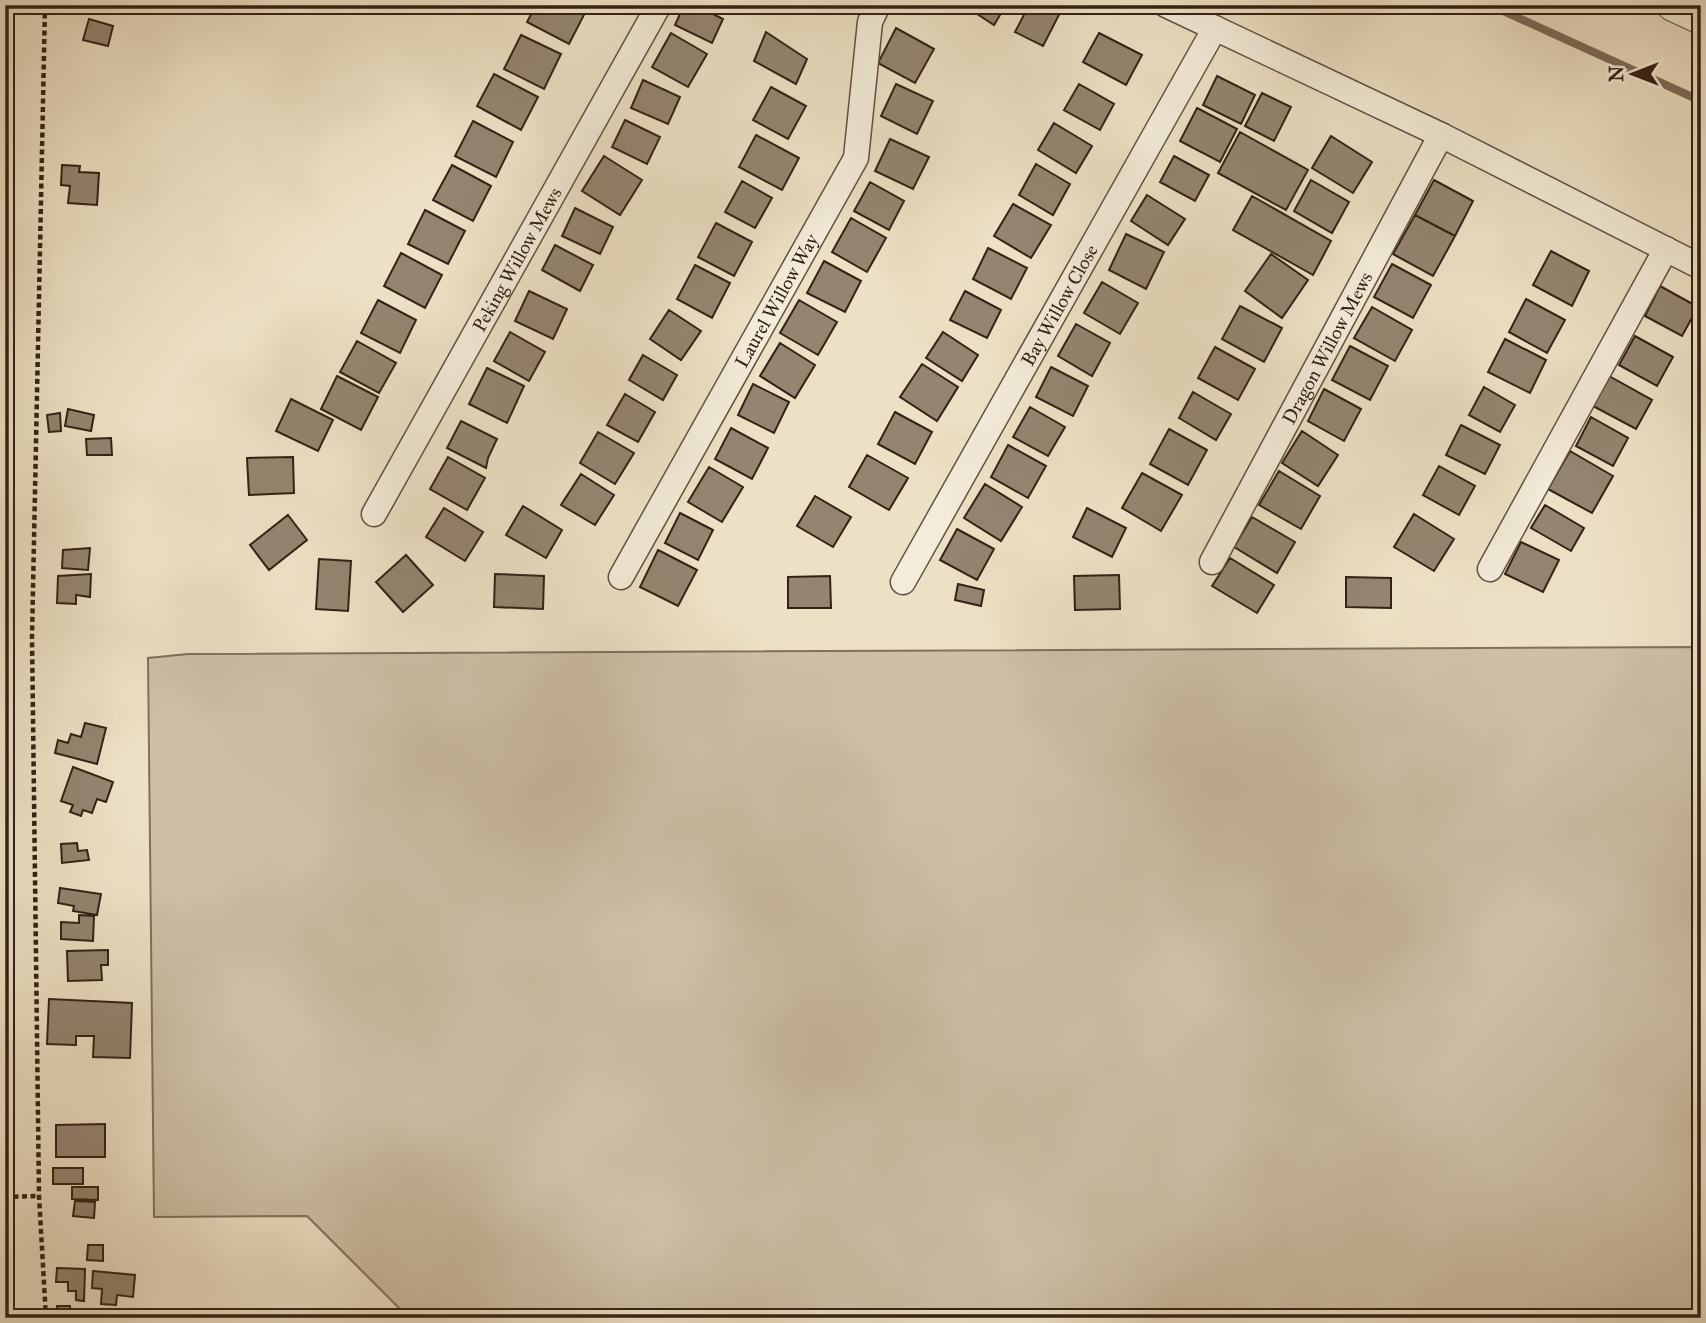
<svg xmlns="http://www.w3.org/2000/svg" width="1706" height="1323" font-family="'IM FELL Great Primer',serif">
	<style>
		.green { fill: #cec0a7; stroke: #81705e; stroke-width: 2 }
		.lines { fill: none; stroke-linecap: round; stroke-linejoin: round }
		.stream { stroke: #7d6d5b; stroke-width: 8 }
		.building { fill: #948571; stroke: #342115; stroke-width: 2 }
		.minor-casing { stroke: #625141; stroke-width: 27 }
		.tertiary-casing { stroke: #625141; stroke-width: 34 }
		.path { stroke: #342115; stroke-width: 4.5; stroke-dasharray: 5 3.5; stroke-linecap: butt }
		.minor { stroke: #f3ecd9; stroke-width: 24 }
		.tertiary { stroke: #f3ecd9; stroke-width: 32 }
		.labels { text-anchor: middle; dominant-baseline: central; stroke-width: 6; stroke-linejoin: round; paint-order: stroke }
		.street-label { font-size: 19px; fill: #342115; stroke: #f3ecd9 }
	</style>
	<rect width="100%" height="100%" fill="#ede1c5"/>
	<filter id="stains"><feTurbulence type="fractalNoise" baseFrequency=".00286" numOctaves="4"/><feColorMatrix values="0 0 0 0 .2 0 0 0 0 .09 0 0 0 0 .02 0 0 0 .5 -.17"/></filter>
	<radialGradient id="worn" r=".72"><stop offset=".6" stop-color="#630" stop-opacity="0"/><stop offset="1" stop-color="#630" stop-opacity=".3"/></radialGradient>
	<path class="green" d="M1701,647V1318H409L307,1216L154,1217L148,658L188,654Z"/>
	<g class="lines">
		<path class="stream" d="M1490,5L1701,101"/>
	</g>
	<path class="building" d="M536,5H575L586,11L569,44L527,22Z
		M684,5H695L723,19L712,43L675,25Z
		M970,5H1006L994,25L968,8Z
		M1029,5H1064L1043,46L1015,32Z
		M89,19L113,26L108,46L83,40Z
		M896,28L934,49L915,83L878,63Z
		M766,32L807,59L796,84L754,61Z
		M671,33L707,54L688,87L652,67Z
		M1099,33L1142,55L1126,85L1083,62Z
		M521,35L561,54L544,89L504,69Z
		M494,74L538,97L521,130L477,106Z
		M1217,76L1255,95L1241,124L1203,105Z
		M643,80L680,97L668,124L631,108Z
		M896,84L933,101L917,134L881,116Z
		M1079,84L1114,104L1100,130L1064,110Z
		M771,87L806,106L788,139L753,120Z
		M1262,93L1291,107L1274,141L1245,126Z
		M1197,108L1237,129L1220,162L1180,141Z
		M625,120L660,137L647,164L612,147Z
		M473,121L513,142L496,177L455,156Z
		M1054,123L1092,146L1076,173L1038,150Z
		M1240,132L1308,170L1286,210L1218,173Z
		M756,135L799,158L782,190L739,167Z
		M1331,136L1372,162L1353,193L1312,168Z
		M890,139L929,157L913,189L875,171Z
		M604,156L642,180L620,215L582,191Z
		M1174,156L1209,175L1195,201L1160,182Z
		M1036,164L1070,184L1053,215L1019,195Z
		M62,165L80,166L79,172L99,173L97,205L68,203L70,186L61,185Z
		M452,165L491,186L473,221L433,200Z
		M1311,180L1349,202L1332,233L1294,211Z
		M1434,180L1473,201L1455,236L1415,215Z
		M742,181L772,198L755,228L725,212Z
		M870,182L904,201L889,230L854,211Z
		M1147,195L1185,219L1168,245L1131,221Z
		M1252,196L1331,241L1313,275L1233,230Z
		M1013,204L1051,225L1031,258L994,236Z
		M575,208L613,227L600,254L562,236Z
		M425,210L465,231L448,264L408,244Z
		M1415,215L1455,236L1433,276L1393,254Z
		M851,218L886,238L867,272L832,252Z
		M716,223L752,242L734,276L698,257Z
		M1126,234L1164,252L1146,289L1109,270Z
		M555,245L593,265L580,291L542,270Z
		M988,248L1027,268L1011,299L973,279Z
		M1551,251L1589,271L1572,306L1533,285Z
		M401,253L442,275L425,308L384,286Z
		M1271,254L1308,280L1282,318L1245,291Z
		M824,261L861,281L845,312L807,293Z
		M1392,264L1431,285L1413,318L1374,297Z
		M695,265L730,283L712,318L677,299Z
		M1102,282L1138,303L1120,334L1084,313Z
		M1660,286L1698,307L1682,336L1645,316Z
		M529,291L567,309L553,339L515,321Z
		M965,291L1001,310L987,338L950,320Z
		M1526,299L1565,320L1547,353L1509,332Z
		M378,300L416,320L400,353L361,333Z
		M799,300L837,322L818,355L780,333Z
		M1240,306L1282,328L1264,362L1222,339Z
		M1372,307L1412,330L1395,361L1354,338Z
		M669,310L701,331L681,360L650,339Z
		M1076,324L1110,343L1092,376L1058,356Z
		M510,332L545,352L529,381L494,361Z
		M943,332L978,355L962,381L926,358Z
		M1635,336L1673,357L1657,386L1619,365Z
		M1505,339L1546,360L1530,393L1488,372Z
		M357,341L396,363L379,393L340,372Z
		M780,343L815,365L795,398L760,376Z
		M1350,346L1388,366L1370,400L1332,380Z
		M1215,347L1255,369L1238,400L1198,378Z
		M643,355L677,375L663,400L629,380Z
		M922,364L958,387L937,421L900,397Z
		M1051,367L1088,386L1073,416L1036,397Z
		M487,368L524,386L507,423L469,404Z
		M337,376L378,397L361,430L321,409Z
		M1609,376L1652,400L1636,429L1593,406Z
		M753,384L789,402L774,433L738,415Z
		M1484,387L1515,405L1500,432L1469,415Z
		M1324,389L1361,409L1344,441L1308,421Z
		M1193,392L1231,414L1216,440L1179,418Z
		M625,394L655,412L638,442L607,425Z
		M291,399L333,420L318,451L276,431Z
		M1030,407L1065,427L1048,456L1013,437Z
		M68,409L94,415L91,431L65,426Z
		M895,412L932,432L915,464L878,444Z
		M60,413L61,431L49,432L47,415Z
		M1591,417L1628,438L1613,466L1576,446Z
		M461,421L497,439L488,458L486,468L447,448Z
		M1461,425L1500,445L1485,474L1446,455Z
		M731,428L768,448L752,479L715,459Z
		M1169,429L1207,450L1188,485L1150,464Z
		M1302,431L1338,455L1318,486L1282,463Z
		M598,432L634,453L615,484L580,463Z
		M111,438L112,455H87L86,439Z
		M1008,445L1046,466L1028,498L991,477Z
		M1570,451L1613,476L1592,513L1548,489Z
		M867,455L908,478L889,510L849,487Z
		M293,457L294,493L249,495L247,458Z
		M448,457L485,478L467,510L430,489Z
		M1439,466L1475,486L1459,515L1423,495Z
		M709,467L743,487L722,522L688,502Z
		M1279,471L1320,496L1301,529L1259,505Z
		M1142,473L1182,495L1161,531L1122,508Z
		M581,474L614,495L595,525L561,505Z
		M985,484L1022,507L1001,541L964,518Z
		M815,496L851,517L833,547L797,526Z
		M1545,505L1584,528L1571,551L1531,528Z
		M523,506L562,530L546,558L506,535Z
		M444,508L483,532L465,561L426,537Z
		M1087,508L1126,528L1112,557L1073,537Z
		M680,513L713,530L698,560L665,543Z
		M1414,514L1454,539L1434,571L1394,547Z
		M288,515L307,540L269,570L250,545Z
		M1252,517L1295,542L1277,573L1234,547Z
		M957,529L994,549L977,580L940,560Z
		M1521,542L1559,560L1543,592L1505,574Z
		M90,548L88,570L62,568L63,550Z
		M658,550L697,570L678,606L640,587Z
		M406,555L433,585L403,612L376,582Z
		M1230,558L1274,585L1257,613L1212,586Z
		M319,559L351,561L348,611L316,609Z
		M91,574L90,597L76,595V604L57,603L58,576Z
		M495,574L544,576L543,609L494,607Z
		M1119,575L1120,609L1075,610L1074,576Z
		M830,576L831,608H788V577Z
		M1346,577L1391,578V608L1346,607Z
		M958,584L984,590L981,606L955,600Z
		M85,723L106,728L97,764L55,753L58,740L68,743L71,734L81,737Z
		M73,767L113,782L106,802L97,799L92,813L83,810L81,816L70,812L73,805L61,801Z
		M77,843L78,851L87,850L89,860L62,863L61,844Z
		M60,888L101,894L97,915L73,911L74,906L58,903Z
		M79,915L94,916L93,941L61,939V922L79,923Z
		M108,950V965H101L102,980L68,981L67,951Z
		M49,999L132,1003L130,1058L93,1057L94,1036H76V1045L47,1044Z
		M105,1124V1157H56V1125Z
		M53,1168H83V1184H53Z
		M72,1187H98V1200L72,1199Z
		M75,1201L95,1202L94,1218L73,1216Z
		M88,1245H103V1261L87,1260Z
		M57,1268L85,1269L84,1301L76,1300V1291H68V1282H56Z
		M93,1271L135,1275L133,1297L117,1295L116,1305L101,1304L102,1289L92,1288Z
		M57,1306H70L71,1318H57Z"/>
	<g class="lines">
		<defs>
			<g id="minor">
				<path d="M1166,5L1441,135L1701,267"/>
				<path id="s1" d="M374,514L659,5"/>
				<path id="s2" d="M1212,562L1441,135"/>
				<path d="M1490,569L1666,249"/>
				<path id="s3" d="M621,577L856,158L870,22L878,5"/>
				<path id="s4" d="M903,582L1215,28"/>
			</g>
			<path id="tertiary" d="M1673,5L1701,18"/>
		</defs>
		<use href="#minor" class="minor-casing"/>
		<use href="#tertiary" class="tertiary-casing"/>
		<path class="path" d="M45,5L32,637L39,1196L46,1318
			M5,1197L39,1196"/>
		<use href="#minor" class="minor"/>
		<use href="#tertiary" class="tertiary"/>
	</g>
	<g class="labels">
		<g class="street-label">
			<text stroke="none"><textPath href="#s1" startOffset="292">Peking Willow Mews</textPath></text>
			<text stroke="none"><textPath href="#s3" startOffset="317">Laurel Willow Way</textPath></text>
			<text stroke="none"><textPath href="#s4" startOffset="318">Bay Willow Close</textPath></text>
			<text stroke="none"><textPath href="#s2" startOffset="243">Dragon Willow Mews</textPath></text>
		</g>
	</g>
	<rect width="1706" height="1323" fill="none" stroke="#ede1c5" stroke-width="28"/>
	<rect x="7" y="7" width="1692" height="1309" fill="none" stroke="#342115" stroke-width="3.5"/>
	<rect x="14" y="14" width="1678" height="1295" fill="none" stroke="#342115" stroke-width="2"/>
	<g transform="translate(1633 74) rotate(270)" stroke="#f3ecd9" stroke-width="5" paint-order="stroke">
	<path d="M0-5L12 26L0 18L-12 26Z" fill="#342115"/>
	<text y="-10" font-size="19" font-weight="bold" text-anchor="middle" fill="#342115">N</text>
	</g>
	<rect width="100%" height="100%" filter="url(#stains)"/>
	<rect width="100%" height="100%" fill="url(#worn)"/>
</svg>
